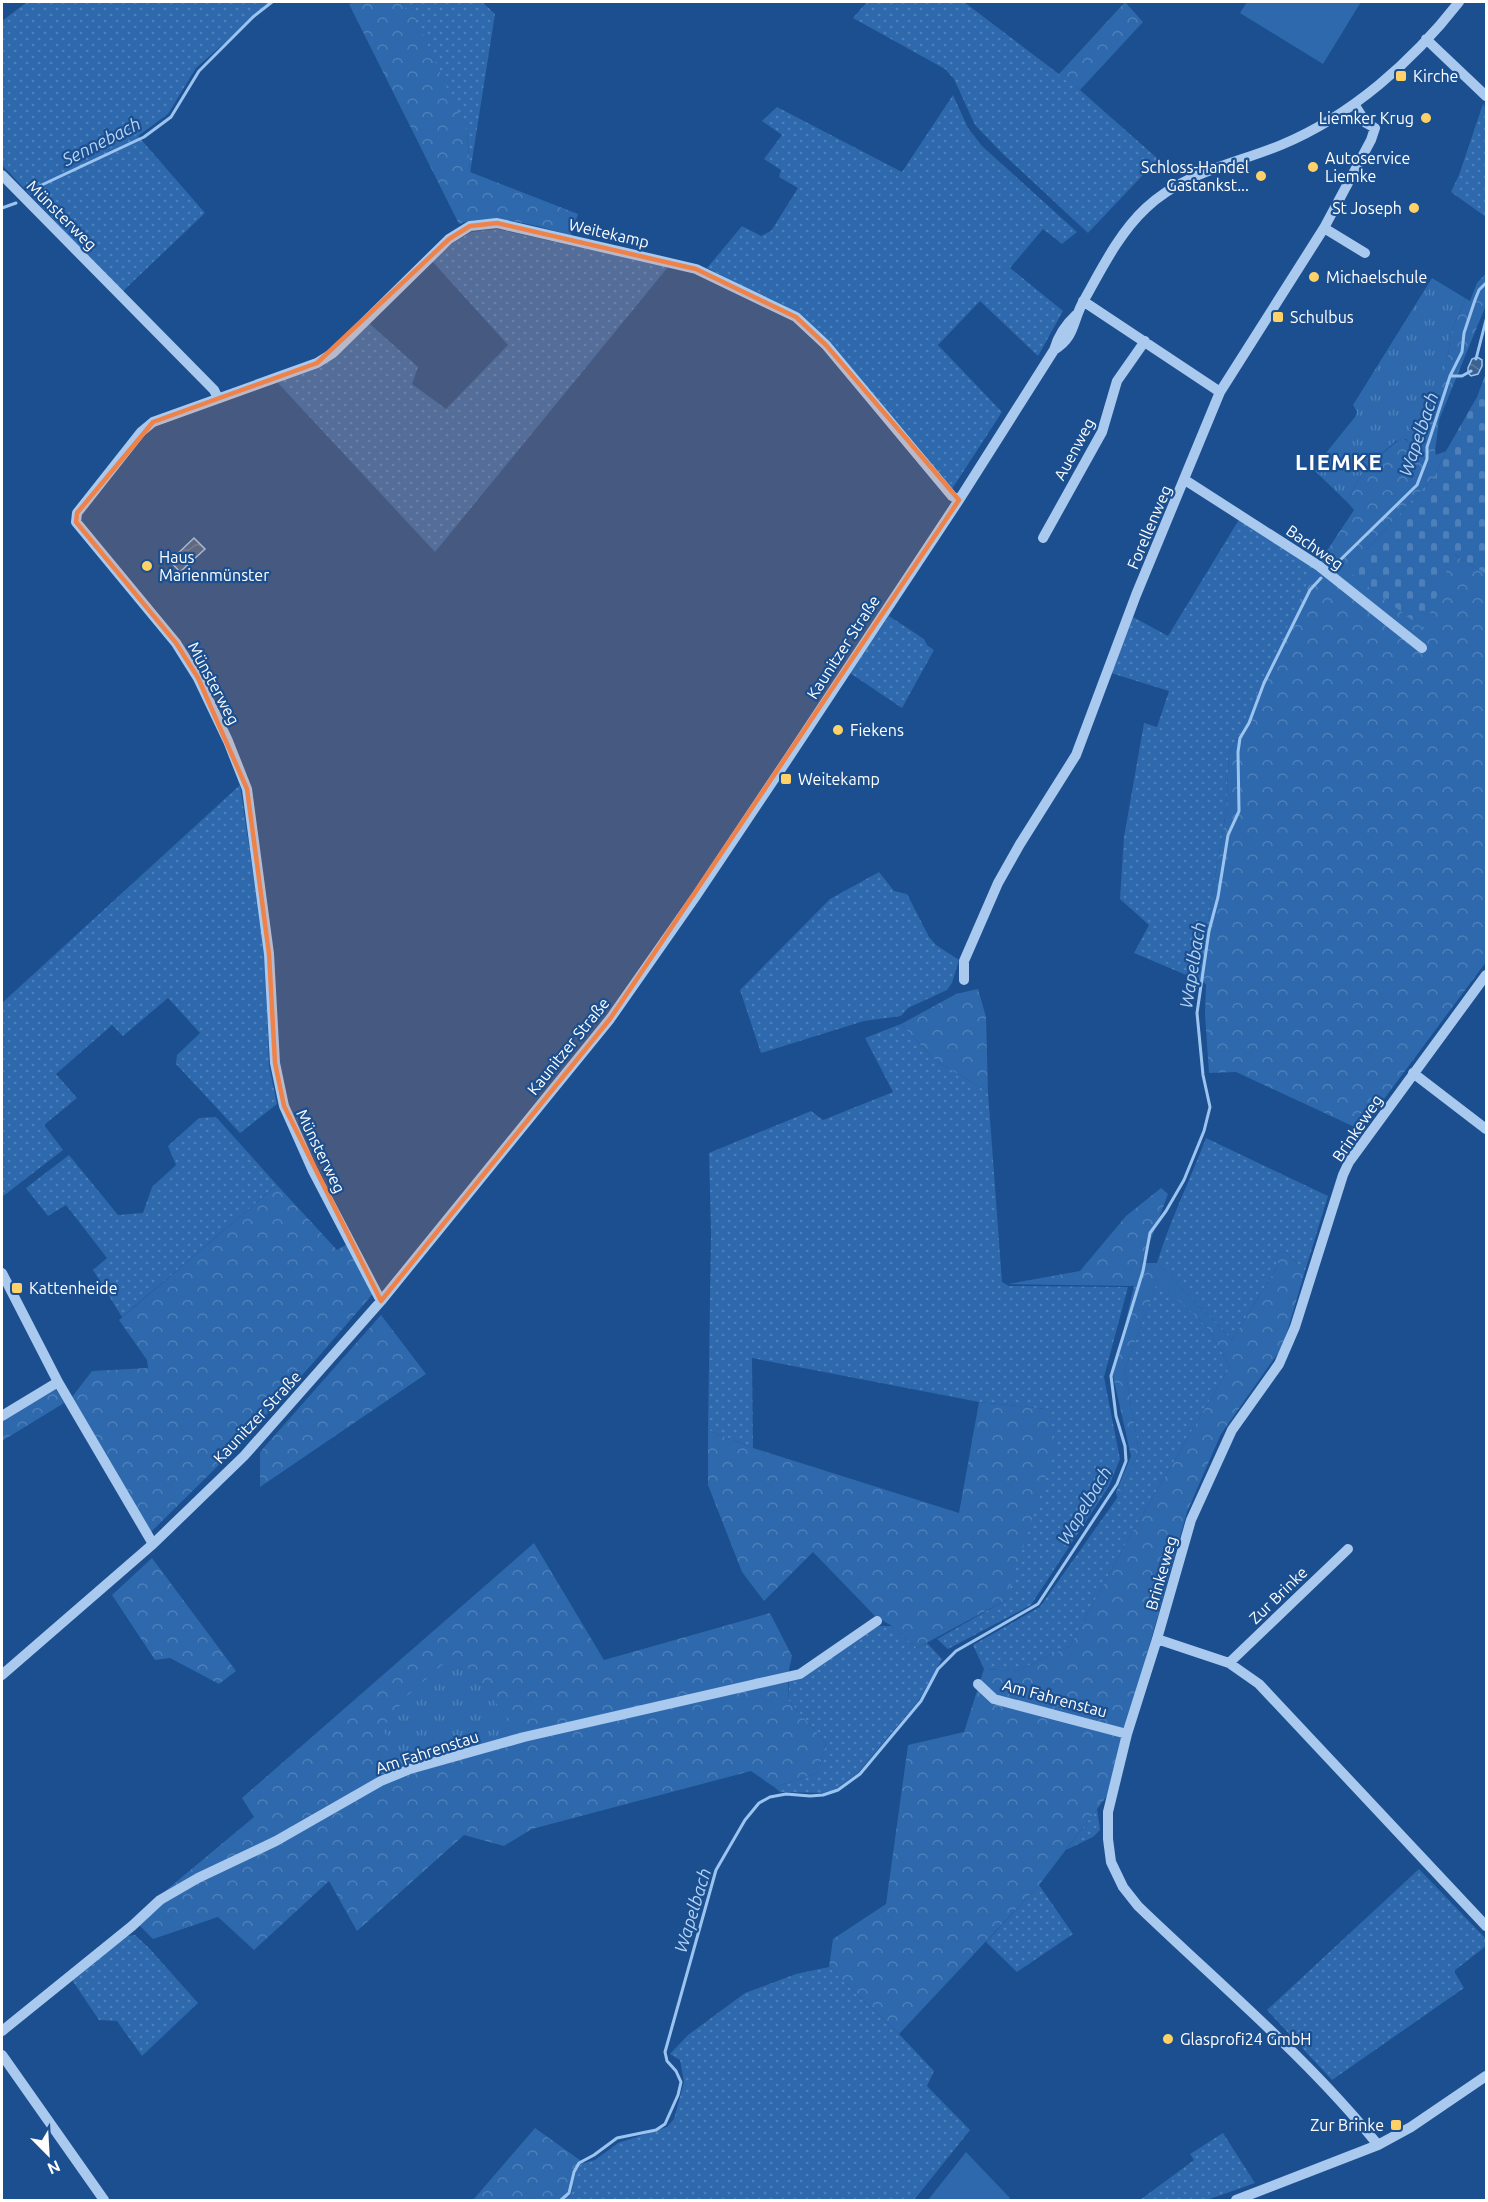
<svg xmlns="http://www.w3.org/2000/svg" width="1488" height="2202" font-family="Ubuntu,sans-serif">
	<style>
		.grass { fill: url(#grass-dots) }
		.forest { fill: url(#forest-crowns) }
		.cemetery { fill: url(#cemetery-stones) }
		.park { fill: url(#park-tufts) }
		.pitch { fill: #2e69ad }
		.water { fill: url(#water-waves); stroke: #9cc4f0; stroke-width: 1.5 }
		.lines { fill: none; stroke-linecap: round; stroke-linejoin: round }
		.stream { stroke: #9cc4f0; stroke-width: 3 }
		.minor { stroke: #a9c9ee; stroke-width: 10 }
		.marked { fill: #ee8249; fill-opacity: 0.2; stroke: #ee8249; stroke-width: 4.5; stroke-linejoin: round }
		.poi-dot { fill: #ffd166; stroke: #1b4f8f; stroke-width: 2 }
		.labels { text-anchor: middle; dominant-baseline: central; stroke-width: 4.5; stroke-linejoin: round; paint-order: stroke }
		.poi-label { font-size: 16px; fill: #fff; stroke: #1b4f8f; text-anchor: start }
		.street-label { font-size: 16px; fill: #fff; stroke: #1b4f8f }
		.water-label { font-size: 18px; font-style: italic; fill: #b5d3f5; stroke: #1b4f8f }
		.district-label { font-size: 22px; font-weight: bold; letter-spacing: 1.5px; fill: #fff; stroke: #1b4f8f }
	</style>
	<defs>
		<pattern id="grass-dots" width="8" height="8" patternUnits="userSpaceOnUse" patternTransform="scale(1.5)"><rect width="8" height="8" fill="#2e69ad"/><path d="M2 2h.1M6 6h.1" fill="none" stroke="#4d80b9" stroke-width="1.8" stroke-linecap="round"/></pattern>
		<pattern id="forest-crowns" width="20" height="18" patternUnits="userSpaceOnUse" patternTransform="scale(1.5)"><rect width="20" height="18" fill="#2e69ad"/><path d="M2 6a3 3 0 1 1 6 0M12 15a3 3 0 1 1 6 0" fill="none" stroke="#4d80b9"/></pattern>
		<pattern id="cemetery-stones" width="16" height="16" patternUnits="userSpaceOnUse" patternTransform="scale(1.5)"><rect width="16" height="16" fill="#2e69ad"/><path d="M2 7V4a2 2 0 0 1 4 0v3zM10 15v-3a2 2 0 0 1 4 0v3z" fill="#4d80b9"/></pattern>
		<pattern id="park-tufts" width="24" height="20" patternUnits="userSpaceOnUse" patternTransform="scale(1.5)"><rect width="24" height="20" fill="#2e69ad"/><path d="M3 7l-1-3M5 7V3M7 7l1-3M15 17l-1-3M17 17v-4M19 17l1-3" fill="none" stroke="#4d80b9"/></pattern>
		<pattern id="water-waves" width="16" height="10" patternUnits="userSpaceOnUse" patternTransform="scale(1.5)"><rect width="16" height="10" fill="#3c6290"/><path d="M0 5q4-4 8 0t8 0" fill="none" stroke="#597aa1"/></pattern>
	</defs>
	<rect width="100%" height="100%" fill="#1b4f8f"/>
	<path class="grass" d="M27,2H271L196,68L168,114L138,136L205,213L122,292L2,165V21Z
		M399,2H482L495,14L470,173L467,132Z
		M867,2H964L1080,90L1158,159L1088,233L1002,153L975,125L954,79L945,69L853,18Z
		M953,95L968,128L982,146L1077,232L1062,244L1043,229L1010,268L1063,311L1038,356L980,301L938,345L1002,412L952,489L797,314L707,268L742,226L761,236L771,231L798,188L779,177L781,170L764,159L782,135L762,121L777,107L902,172Z
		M1483,104L1486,109V217L1451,192L1459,175Z
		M497,229L668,267L435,552L278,383L370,324L418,367L412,384L446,409L508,345L432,261L455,241L472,232Z
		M1240,518L1315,568L1229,755L1226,812L1198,980L1134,953L1149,925L1120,899L1124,837L1144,723L1157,727L1169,691L1111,673L1133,617L1168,636Z
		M889,616L924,639L927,645L934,650L902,708L850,673Z
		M240,785L265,954L269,1065L277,1104L240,1133L176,1064L177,1055L200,1033L168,998L123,1036L112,1025L56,1074L77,1098L44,1125L63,1150L2,1197V1003Z
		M879,872L894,891L907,894L929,937L936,945L959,960L952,983L947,990L908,1008L901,1016L864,1021L761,1053L740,990L830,899Z
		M901,1024L936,1061L988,1092L1002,1282L1009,1286L1128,1287L1104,1377L1120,1459L1109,1486L1031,1605L948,1649L937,1639L1006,1600L1046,1409L979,1402L752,1358L753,1448L708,1430L711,1232L709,1153L811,1111L823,1120L893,1092L865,1038Z
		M216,1117L277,1185L122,1317L93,1270L107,1258L66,1205L48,1216L26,1188L69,1155L118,1215L143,1213L152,1187L176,1165L168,1146L199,1118Z
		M1206,1138L1328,1196L1305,1271L1285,1251L1275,1256L1279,1264L1232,1340L1157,1263C1170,1220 1190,1180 1206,1138Z
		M1158,1279L1206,1326L1230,1366L1131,1534L1070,1646L1017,1671L984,1669L973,1645L1040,1607L1117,1498L1139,1452L1125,1369Z
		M879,1626H892L917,1648L927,1643L942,1659L919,1700L858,1773L836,1789L823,1793L780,1792L774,1787L818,1773L826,1743L789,1701V1680L801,1676Z
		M1097,1809L1100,1830L1093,1837L1066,1850Z
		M1419,1869L1486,1939V1946L1454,1971L1464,1988L1332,2080L1267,2010Z
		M1039,1885L1073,1934L1017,1972L986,1942Z
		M135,1935L149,1948L198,2003L142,2056L117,2021L99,2020L72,1980L126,1936Z
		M829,1967L899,2034L934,2071L927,2086L970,2130L914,2200H566L571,2194L577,2172L584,2163L595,2160L618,2143L667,2127L674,2119L684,2082L680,2060L670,2054L688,2035L745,1993L796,1974Z
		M1223,2133L1255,2183L1207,2200H1140L1194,2160L1190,2154Z"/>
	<path class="forest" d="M355,2H398L415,17L467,132L470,172L578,214L571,235C534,226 496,212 459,224L349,4Z
		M1125,2L1143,22L1080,90L1058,75Z
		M1486,273V305L1439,420L1435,451L1436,455L1446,451L1435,476L1367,549L1453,554L1486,574V962L1361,1130L1236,1072L1209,1073L1205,1015L1206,984L1198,980L1226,812L1229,755L1312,573L1354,510L1347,502L1365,468L1401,438L1411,442H1422L1425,418L1433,405L1448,356L1451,333L1465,298L1470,301L1477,283Z
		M978,989L986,1017L988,1092L936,1061L901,1024L956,994Z
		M277,1185L337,1250L352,1241L378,1288L313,1363L237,1447L151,1532L72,1397L92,1371L148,1368L147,1360L119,1320Z
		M1161,1188L1168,1194L1142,1263H1157L1232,1340L1279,1264L1274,1256L1285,1251L1305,1271L1283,1346L1221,1434L1187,1512L1107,1796L1039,1885L899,2034L829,1967L833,1939L886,1904L908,1745L964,1732L984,1669L1017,1671L1070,1646L1131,1534L1230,1366L1206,1326L1158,1280L1125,1369L1139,1452L1117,1498L1116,1492L1131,1456L1113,1376L1134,1286L1008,1284L1080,1271L1126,1216Z
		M381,1315L426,1374L260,1487V1452Z
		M55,1388L64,1403L2,1441V1420Z
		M979,1402L1046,1409L1055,1448L1006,1600L917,1648L892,1626L875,1616L813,1552L764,1601L742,1572L708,1485V1430L753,1448L959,1513Z
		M534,1543L604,1660L770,1613L792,1656L788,1674L789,1701L826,1743L818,1773L774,1787L751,1771L532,1829L504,1846L464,1835L357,1931L329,1881L254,1950L218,1917L153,1939L138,1924L164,1892L254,1817L242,1798Z
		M152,1558L236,1671L219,1684L170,1658L155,1660L112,1595Z
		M535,2128L584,2163C575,2175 574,2189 566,2200H473Z"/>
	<path class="cemetery" d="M1486,373V574L1453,554L1424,629L1349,572L1367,549L1435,476L1446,451L1477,397Z"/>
	<path class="park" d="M1432,278L1465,298L1451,333L1448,356L1437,397L1425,418L1422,442L1414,446L1406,439L1396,441L1365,468L1347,502L1313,469L1355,417L1357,412L1353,405Z
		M456,1653L522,1736L409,1767L382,1729L409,1694Z"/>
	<path class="pitch" d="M1247,2H1361L1323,64L1240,13Z
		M966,2152L1010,2198L1009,2200H928Z"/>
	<path class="water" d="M1477,357L1482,360V366L1478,374L1471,376L1468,373V368L1472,359Z
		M194,538L205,549L180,572L170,561Z"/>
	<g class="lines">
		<path class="stream" d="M31,190L144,137L171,117L199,71L253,17L272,2
			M2,208L16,203
			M1476,359L1486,320
			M1450,376H1462L1471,371
			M1332,568L1417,485L1427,459V447L1450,376L1462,352L1464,333L1475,300L1479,290L1486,283
			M561,2200L569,2193L574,2172L579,2163L594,2155L617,2138L656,2130L665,2124L678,2095L681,2082L676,2071L667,2061L665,2052L716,1870L745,1820L759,1803L770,1797L786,1794L810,1796L823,1795L838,1790L860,1774L921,1701L938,1669L956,1651L1038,1604L1117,1484L1126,1461L1125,1446L1116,1416L1111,1376L1143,1271L1150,1233L1166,1211L1184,1180L1204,1131L1210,1107L1203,1075L1197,1013L1209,931L1218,897L1228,835L1239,811L1238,752L1240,738L1249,723L1264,683L1310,590L1321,578"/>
		<path class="minor" d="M1426,39L1486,96
			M2,175L214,390L218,398
			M1324,228L1365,253
			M1083,301L1220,392
			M1054,350C1076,336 1072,322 1083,302C1101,270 1119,233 1146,208C1184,172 1235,164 1281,145C1351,116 1413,61 1459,2
			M1185,480L1319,566L1422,648
			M1043,538L1102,432L1117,381L1145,341
			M964,980V961L998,883L1020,844L1076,755L1136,595L1220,392L1324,228L1371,140L1375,128L1366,123L1354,104
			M1413,1073L1486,1129
			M2,1273L58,1382L153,1544
			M381,1301L313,1171L284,1106L275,1063L269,954L247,789L228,741L198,678L176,643L76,522L77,513L141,432L153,422L317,363L333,353L449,239L470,226L497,223L696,269L796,317L826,345L952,496L959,500
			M2,1416L58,1382
			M1157,1639L1229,1663L1259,1684L1486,1926
			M1229,1663L1348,1549
			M2,1675L153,1544L244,1456L381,1301L610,1019L696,896L789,757L959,500L1054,350C1058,336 1065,325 1076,315
			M978,1684L994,1699L1127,1734
			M2,2031L132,1926L160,1900L198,1878L276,1841L381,1781L410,1769L524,1737L800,1674L877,1621
			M2,2055L104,2200
			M1378,2145C1309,2059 1218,1983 1138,1906L1123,1887L1111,1862L1108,1839V1812L1127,1734L1157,1639L1191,1520L1232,1430L1279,1364L1295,1327L1343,1175L1349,1162L1486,975
			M1236,2200L1378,2145L1411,2127L1486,2076"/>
	</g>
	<path class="marked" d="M497,223L696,269L796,317L826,345L959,500L610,1019L381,1301L284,1106L275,1063L269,954L247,789L198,678L176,643L76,522L77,513L153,422L317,363L449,239L470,226Z"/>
	<g class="poi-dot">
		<rect x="1395" y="70" width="12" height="12" rx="3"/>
		<circle cx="1426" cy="118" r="6"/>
		<circle cx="1313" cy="167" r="6"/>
		<circle cx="1261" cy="176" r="6"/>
		<circle cx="1414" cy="208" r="6"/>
		<circle cx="1314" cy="277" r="6"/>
		<rect x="1272" y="311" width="12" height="12" rx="3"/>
		<circle cx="147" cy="566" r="6"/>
		<circle cx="838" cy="730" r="6"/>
		<rect x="780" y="773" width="12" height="12" rx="3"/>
		<rect x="11" y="1282" width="12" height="12" rx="3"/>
		<circle cx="1168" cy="2039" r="6"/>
		<rect x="1390" y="2119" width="12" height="12" rx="3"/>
	</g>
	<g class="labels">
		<g class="poi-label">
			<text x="1413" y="76">Kirche</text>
			<text x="1414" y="118" text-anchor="end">Liemker Krug</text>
			<text x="1325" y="158">Autoservice<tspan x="1325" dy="18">Liemke</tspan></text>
			<text x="1249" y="167" text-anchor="end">Schloss-Handel<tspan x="1249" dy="18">Gastankst...</tspan></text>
			<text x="1402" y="208" text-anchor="end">St Joseph</text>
			<text x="1326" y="277">Michaelschule</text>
			<text x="1290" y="317">Schulbus</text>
			<text x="159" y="557">Haus<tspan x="159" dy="18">Marienmünster</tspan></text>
			<text x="850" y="730">Fiekens</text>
			<text x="798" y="779">Weitekamp</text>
			<text x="29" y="1288">Kattenheide</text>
			<text x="1180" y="2039">Glasprofi24 GmbH</text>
			<text x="1384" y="2125" text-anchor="end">Zur Brinke</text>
		</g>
		<g class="street-label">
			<text transform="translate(62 215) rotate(45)">Münsterweg</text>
			<text transform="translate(609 233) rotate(13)">Weitekamp</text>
			<text transform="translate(1074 449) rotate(-62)">Auenweg</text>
			<text transform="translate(1149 527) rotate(-67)">Forellenweg</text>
			<text transform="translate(1315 547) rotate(35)">Bachweg</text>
			<text transform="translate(843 647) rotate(-57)">Kaunitzer Straße</text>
			<text transform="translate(214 683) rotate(62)">Münsterweg</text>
			<text transform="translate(568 1046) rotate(-51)">Kaunitzer Straße</text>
			<text transform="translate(1357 1128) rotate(-56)">Brinkeweg</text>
			<text transform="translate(321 1151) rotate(64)">Münsterweg</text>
			<text transform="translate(257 1417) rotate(-47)">Kaunitzer Straße</text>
			<text transform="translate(1161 1573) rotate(-74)">Brinkeweg</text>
			<text transform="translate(1278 1595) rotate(-44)">Zur Brinke</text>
			<text transform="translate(1055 1698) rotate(15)">Am Fahrenstau</text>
			<text transform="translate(427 1752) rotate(-18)">Am Fahrenstau</text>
		</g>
		<g class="water-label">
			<text transform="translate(101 141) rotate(-27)">Sennebach</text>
			<text transform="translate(1418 434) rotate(-71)">Wapelbach</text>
			<text transform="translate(1192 965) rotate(-81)">Wapelbach</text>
			<text transform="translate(1084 1505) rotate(-59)">Wapelbach</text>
			<text transform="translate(692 1910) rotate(-73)">Wapelbach</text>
		</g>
		<g class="district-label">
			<text x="1339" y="461">LIEMKE</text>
		</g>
	</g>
	<rect width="1488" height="2202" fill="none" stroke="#ffffff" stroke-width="6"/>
	<g transform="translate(48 2154) rotate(156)" stroke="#1b4f8f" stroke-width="4.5" paint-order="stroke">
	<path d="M0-4.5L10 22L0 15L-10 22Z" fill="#ffffff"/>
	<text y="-9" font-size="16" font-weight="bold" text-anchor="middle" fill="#ffffff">N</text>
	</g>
</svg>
